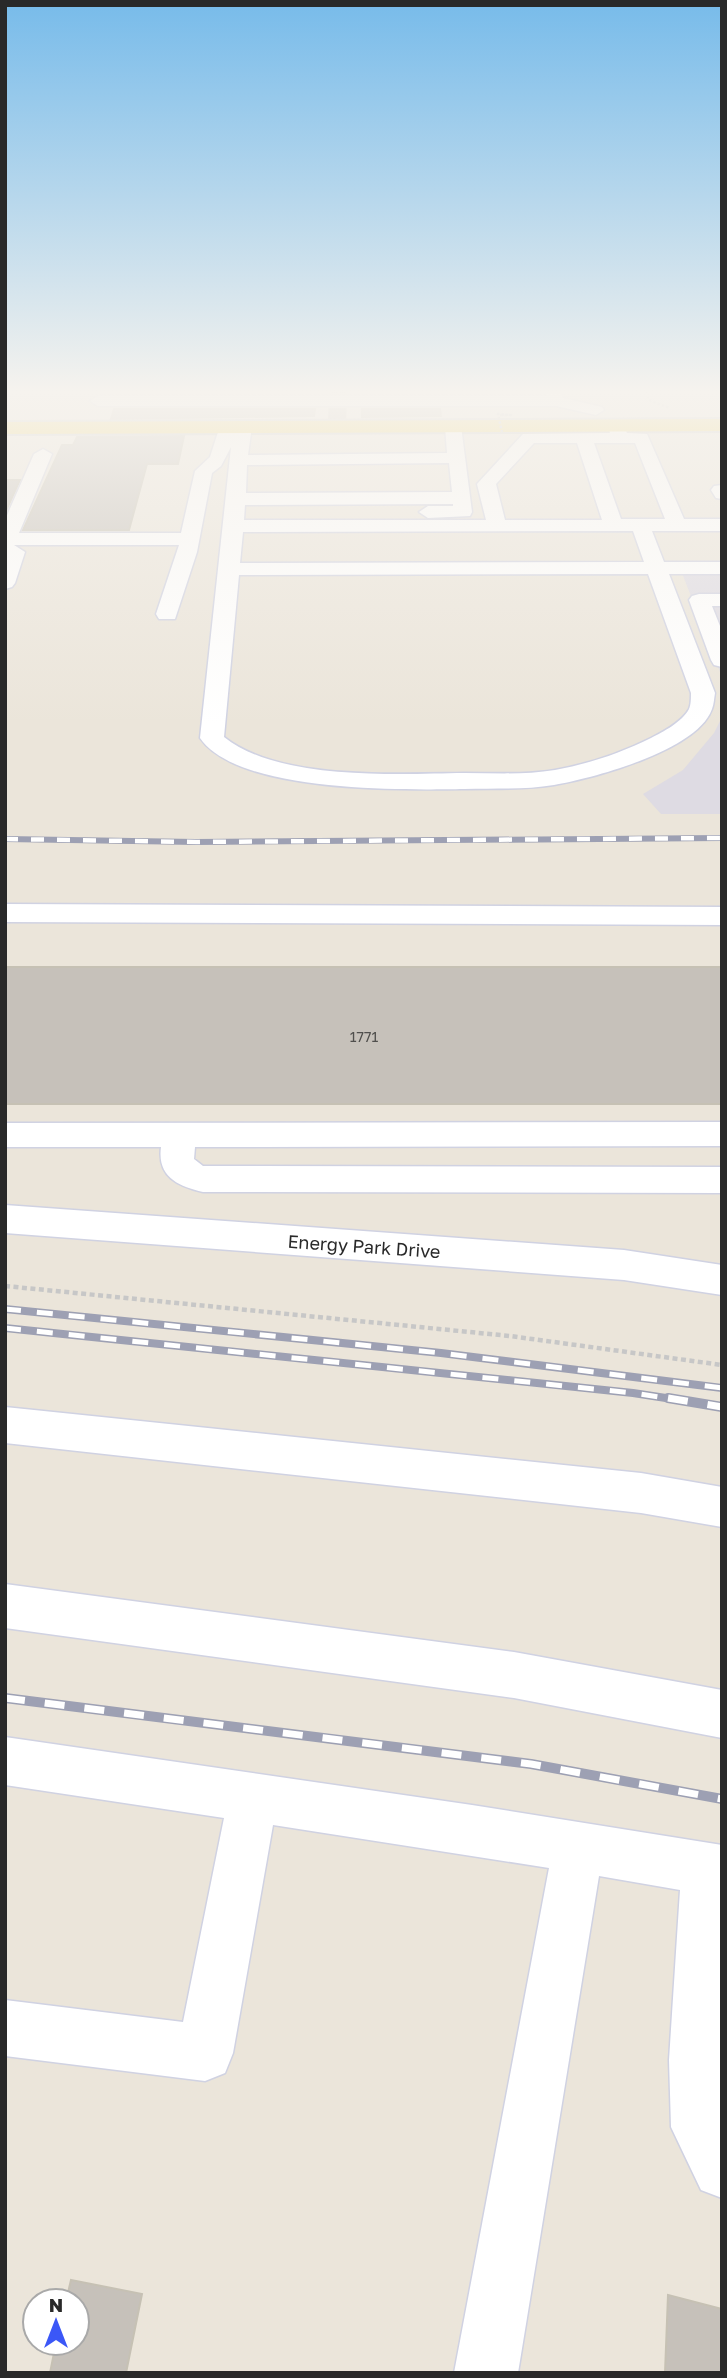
<svg xmlns="http://www.w3.org/2000/svg" width="727" height="2378" font-family="'Golos Text',sans-serif">
	<style>
		.industrial { fill: #dedbe3 }
		.building { fill: #c6c1ba; stroke: #c6c1b4; stroke-width: 2 }
		.lines { fill: none; stroke-linecap: round; stroke-linejoin: round }
		.minor-tunnel { stroke: #c4bfb7; stroke-width: 18; stroke-dasharray: 18 9; stroke-linecap: butt }
		.minor-casing { stroke: #d0d2e2; stroke-width: 3 }
		.major-casing { stroke: #c7c7c7; stroke-width: 4 }
		.path-far1 { stroke: #c7c7c7; stroke-width: 2.5; stroke-dasharray: 2.5 2; stroke-linecap: butt }
		.path { stroke: #c7c7c7; stroke-width: 4.5; stroke-dasharray: 5 3.5; stroke-linecap: butt }
		.minor { fill: #fff; fill-rule: evenodd }
		.major { fill: #efd25c; fill-rule: evenodd }
		.rail-far2-casing { stroke: #9da0b3; stroke-width: 6 }
		.rail-far1-casing { stroke: #9da0b3; stroke-width: 8 }
		.rail-casing { stroke: #9da0b3; stroke-width: 10 }
		.rail-far2 { stroke: #fff; stroke-width: 4.5; stroke-dasharray: 13; stroke-linecap: butt }
		.rail-far1 { stroke: #fff; stroke-width: 5; stroke-dasharray: 16; stroke-linecap: butt }
		.rail { stroke: #fff; stroke-width: 7; stroke-dasharray: 20; stroke-linecap: butt }
		.path-bridge { stroke: #c7c7c7; stroke-width: 2.5; stroke-dasharray: 2.5 2; stroke-linecap: butt }
		.labels { text-anchor: middle; dominant-baseline: central; stroke-width: 5; stroke-linejoin: round; paint-order: stroke }
		.number-label { font-size: 14px; fill: #504f4d }
		.street-label { font-size: 18px; fill: #292929; stroke: #fff }
	</style>
	<rect width="100%" height="100%" fill="#ebe5da"/>
	<path class="industrial" d="M682,573H722V677L714,656Z
		M722,717V814H661L643,794L683,770L714,733Z"/>
	<path class="building" d="M114,409H315L314,416L111,419Z
		M362,409H440L441,416L362,417Z
		M184,436L178,464H147L129,530H23L62,445H73L77,437Z
		M5,480H20L5,513Z
		M5,967H722V1104H5Z
		M71,2280L142,2294L126,2373H50L56,2343H77V2301H66Z
		M668,2295L722,2309V2373H665Z"/>
	<g class="lines">
		<path class="minor-tunnel" d="M337,426L338,392"/>
		<defs>
			<path id="minor" d="M545,392H561L563,398L602,407L604,410L596,415L556,406H98L90,401L98,396H546Z
				M228,421L236,425L244,421L252,426L248,455L447,453L445,426L453,421L461,426L472,512L470,516L428,518L419,512L428,506H453V504L245,505L244,520H486L477,484L523,434L610,433L608,426L616,421L622,422L627,433L647,434L684,519H722V531H652L664,562H722V574H669L715,693C714,698 714,704 712,709C698,750 594,778 554,785C525,790 494,788 464,789C403,790 238,793 200,738L231,447L221,466L212,473L197,552L175,619H159L156,614L179,545H14L25,552L15,583L12,587L5,589V520L34,454L43,449L52,454L19,533H181L195,471L210,457L220,426ZM534,443H577L602,520H505L496,484ZM594,443H635L665,519H621ZM449,463L452,492L246,493L247,465ZM633,531L644,562L240,563L243,532ZM648,574L691,693C691,698 691,705 689,709C682,722 663,732 651,738C621,753 588,764 555,770C525,775 494,773 464,773C397,774 279,781 224,737L239,575Z
				M722,485V499L716,498L711,490L714,486Z
				M699,594H722V606H712L722,631V667L714,665L711,660L689,600L692,596Z
				M5,904L722,907V925L5,922Z
				M722,1122V1146L195,1147L194,1159L203,1166L722,1167V1193L203,1192C178,1186 157,1177 161,1147H5V1123Z
				M5,1205L624,1250L722,1265V1295L624,1280L5,1233Z
				M5,1407L641,1473L722,1487V1527L641,1513L5,1443Z
				M5,1584L514,1652L722,1690V1738L514,1698L5,1628Z
				M5,1737L472,1805L722,1845V2198L701,2190L671,2127L669,2060L680,1890L599,1876L518,2373H454L549,1868L273,1825L233,2053L225,2073L205,2081L5,2056V2000L183,2022L224,1818L5,1785Z"/>
			<path id="major" d="M722,419V431L5,434V422Z"/>
		</defs>
		<use href="#minor" class="minor-casing"/>
		<use href="#major" class="major-casing"/>
		<path class="path-far1" d="M645,392L649,400L670,408"/>
		<path class="path" d="M5,1286L510,1336L722,1365"/>
		<use href="#minor" class="minor"/>
		<use href="#major" class="major"/>
		<defs>
			<path id="rail-far2" d="M5,839L196,842L722,838"/>
			<path id="rail-far1" d="M5,1309L441,1353L722,1388
				M5,1328L633,1393L679,1400"/>
			<path id="rail" d="M668,1398L722,1407
				M5,1698L531,1764L722,1799"/>
		</defs>
		<use href="#rail-far2" class="rail-far2-casing"/>
		<use href="#rail-far1" class="rail-far1-casing"/>
		<use href="#rail" class="rail-casing"/>
		<use href="#rail-far2" class="rail-far2"/>
		<use href="#rail-far1" class="rail-far1"/>
		<use href="#rail" class="rail"/>
		<path class="path-bridge" d="M500,415H511L498,414L502,432"/>
	</g>
	<linearGradient id="sky" x2="0" y2="1"><stop stop-color="#77bbea"/><stop offset="0.54" stop-color="#f6f3ee"/><stop offset="1" stop-color="#f6f3ee" stop-opacity="0"/></linearGradient>
	<rect width="727" height="725" fill="url(#sky)"/>
	<g class="labels">
		<g class="number-label">
			<text x="364" y="1036">1771</text>
		</g>
		<g class="street-label">
			<text transform="translate(364 1246) rotate(4)">Energy Park Drive</text>
		</g>
	</g>
	<rect width="727" height="2378" fill="none" stroke="#292929" stroke-width="14"/>
	<g transform="translate(56 2322)"><circle r="33" fill="#ffffff" stroke="#a9a9a9" stroke-width="2"/>
	<path d="M0-5L12 26L0 18L-12 26Z" fill="#3b57f7"/>
	<text y="-10" font-size="19" font-weight="bold" text-anchor="middle" fill="#292929">N</text>
	</g>
</svg>
